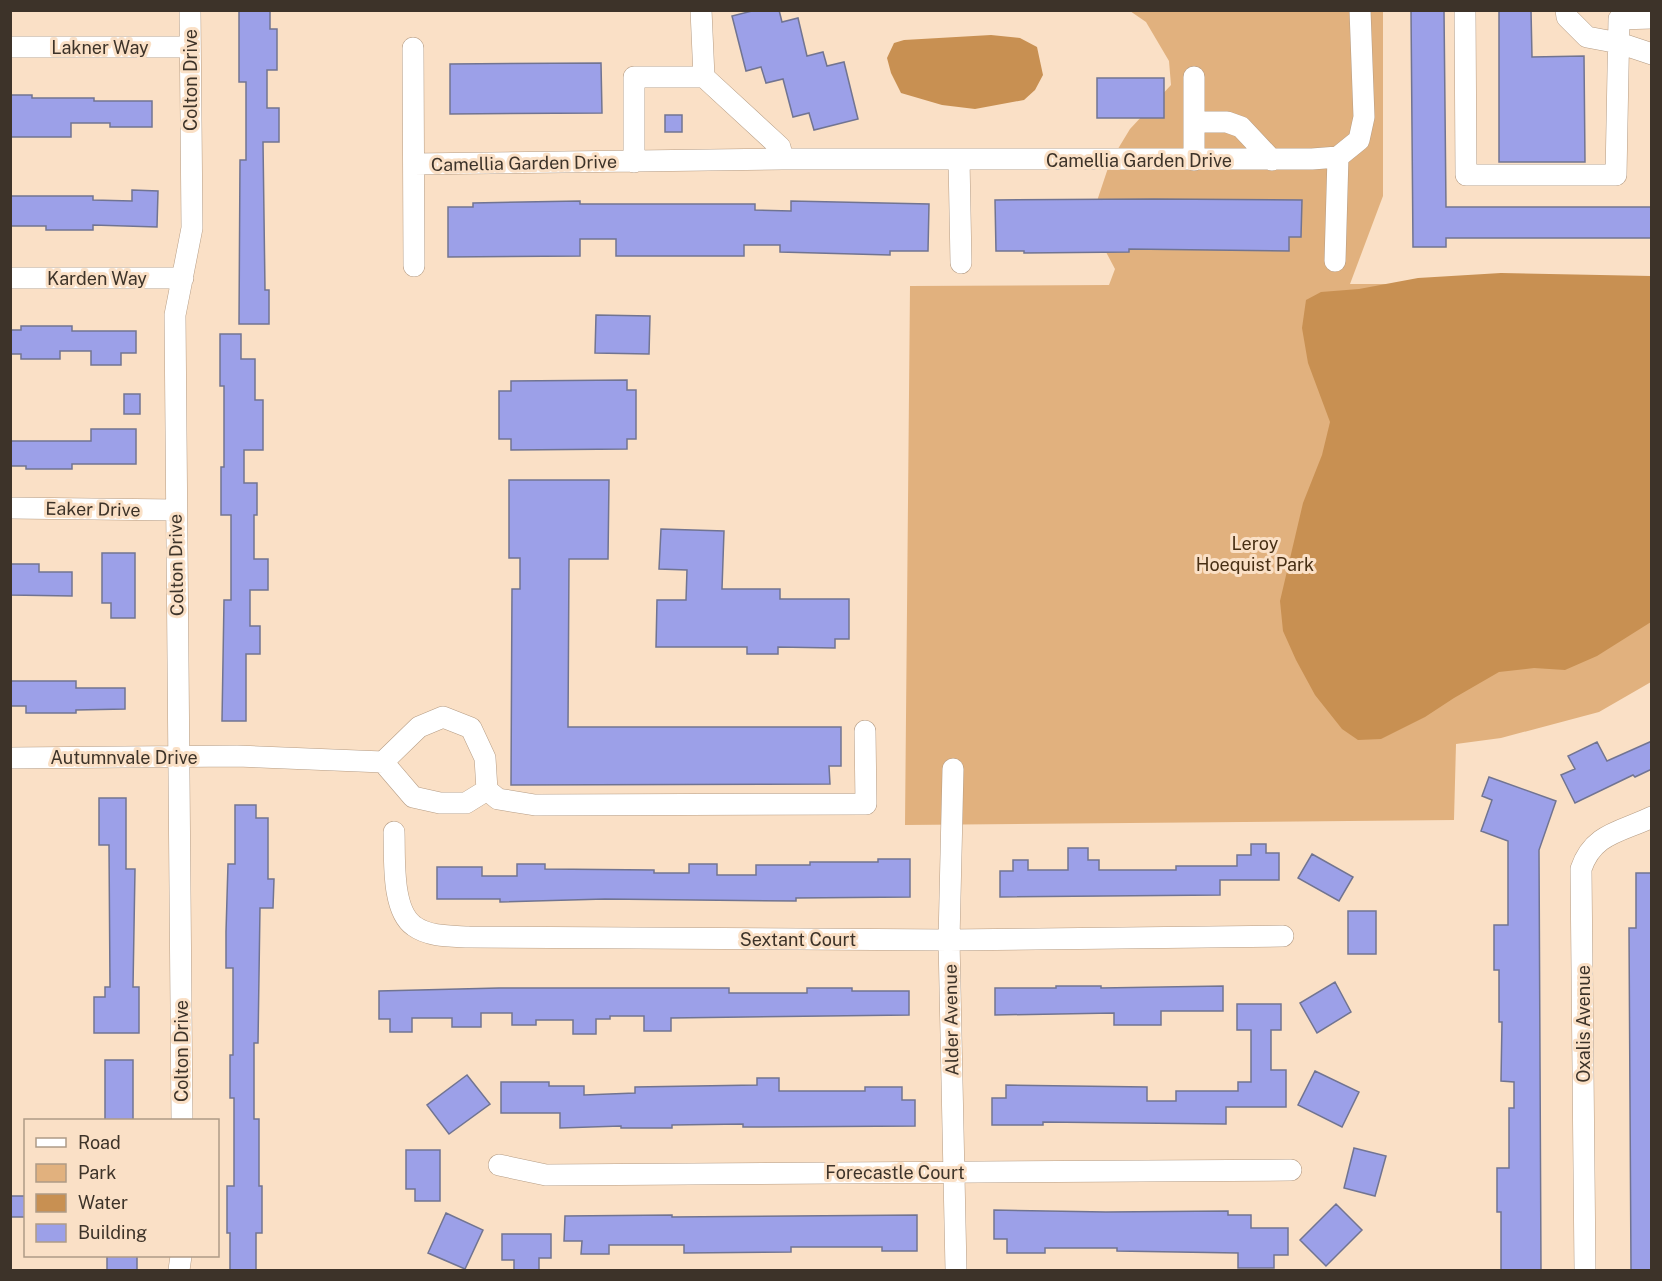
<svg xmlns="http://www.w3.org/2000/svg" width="1662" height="1281" font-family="'Public Sans',sans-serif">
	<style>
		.green { fill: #e1b17e }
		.water { fill: #c89052 }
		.building { fill: #9ca0e8; stroke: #717491; stroke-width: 1.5 }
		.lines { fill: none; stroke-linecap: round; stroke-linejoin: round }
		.minor-casing { stroke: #b59c84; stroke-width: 22 }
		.minor { stroke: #fff; stroke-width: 21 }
		.labels { text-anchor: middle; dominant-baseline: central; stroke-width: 6; stroke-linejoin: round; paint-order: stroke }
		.street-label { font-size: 18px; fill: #3d3329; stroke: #fae0c6 }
		.park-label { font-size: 18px; fill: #472f14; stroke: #fae0c6 }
	</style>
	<rect width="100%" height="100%" fill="#fae0c6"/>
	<path class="green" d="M1130,11H1383V196L1350,284H1651V682L1599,712L1501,738L1456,744L1454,820L905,825L910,286L1109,285L1115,269L1097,235V201L1110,162L1130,129L1171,85L1169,61L1146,22Z"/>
	<path class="water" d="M991,35L1020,38L1037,47L1043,75L1035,90L1024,100L975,109L942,105L901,93L891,73L887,58L894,43L904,40Z
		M1501,273L1651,276V622L1597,656L1565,670L1534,668L1499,672L1454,698L1425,717L1381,739L1358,740L1342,729L1315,695L1296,660L1283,631L1280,601L1303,503L1322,455L1330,422L1308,363L1302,328L1306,300L1321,292L1359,289L1418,278Z"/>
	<path class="building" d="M239,10H270V29H277V70H267V108H279V142H263L265,290H269V324H239L240,160H246V82H239Z
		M756,10H779L782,22L798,18L807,56L823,52L827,66L844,62L858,119L814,130L809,113L793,117L783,79L766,83L761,67L746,71L732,16Z
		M1411,10H1444L1446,207H1652V238H1446V247H1413Z
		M1499,10H1531L1532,57L1584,56L1585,162H1499Z
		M601,63L602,113L450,114V64Z
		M1097,78H1164V118H1097Z
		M10,95H32V98H94V101H152V127H110V123H71V137H10Z
		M665,115H682V132H665Z
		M132,190L158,191L157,227L93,225V230H46V226H10V196H93V200L132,201Z
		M1154,199L1302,200L1301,237H1289V251L1129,249V252L1024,253V251H996L995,200Z
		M580,201V204H755V210L791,211V201L929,204L928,251H890V255L780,252V245H744V256H616V239H580V256L448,257V207H473V203Z
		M596,315L650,316L649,354L595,353Z
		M21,326H72V331H136V353H121V365H91V351H60V359H21V354H10V330H21Z
		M220,334H241V359H255V400H263V450H244V483H257V515H254V559H268V590H250V626H260V654H246V721H222L224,600H231V515H221V467H224V386H220Z
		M627,380V390H636V439H627V449L511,450V439H499V391H511V381Z
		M124,394H140V414H124Z
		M91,429H136V464H72V469H26V466H10V441H91Z
		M509,480H609L608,559H569L568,727H841V766H829L830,784L511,785L512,589H520V558H509Z
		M661,529L724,531L722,589H780V599H849V639H835V648L778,647V654H747V647H656L657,600H686L687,570L659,569Z
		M102,553H135V618H111V603H102Z
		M10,564H39V572H72V596L10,595Z
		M10,681H76V688H125V709L76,710V713H26V706H10Z
		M1652,741V769L1635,777L1633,775L1575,803L1561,775L1575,769L1568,756L1597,742L1607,761Z
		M1489,777L1556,801L1539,850L1541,1270H1501V1212H1497V1168H1509V1108H1514V1082L1501,1081L1502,1022H1499V970H1494V925H1508V841L1481,831L1492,800L1482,796Z
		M99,798H126V869H135L133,987H139V1033H94V997H105V987H110L109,845H99Z
		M235,805H256V818H268V879H274L273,908H260L258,1043H254V1119H259V1186H262V1233H256V1270H230V1233H227V1186H234V1098H230V1055H233V968H226V932L228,864H235Z
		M1251,844H1266V853H1279V880H1220V895L1000,897V871H1013V860H1028V870H1068V848H1088V860H1099V870H1176V866H1237V855H1251Z
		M1312,854L1353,877L1339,901L1298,878Z
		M878,859H910V897L796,898V901L605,899L500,902V899H437V867H482V876H517V864H545V869L654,870V873H689V864H717V875H756V865H810V862H878Z
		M1636,873H1652V1270H1631L1629,928H1636Z
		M1348,911H1376V954H1348Z
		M1335,982L1351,1012L1317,1033L1300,1003Z
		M1056,986H1101V988L1223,986V1011H1161V1025H1114V1013L995,1015V988H1056Z
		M499,988H729V993H807V988H852V991H909V1015L671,1018V1031H644V1016H610V1019H596V1034H573V1020H536V1025H512V1013H481V1027H452V1018H412V1032H390V1019H379V991Z
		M1237,1004H1281V1030H1271V1070H1286V1107H1226V1124L1043,1122V1125H992V1098H1006V1085L1147,1087V1101H1176V1091H1238V1082H1251V1030H1237Z
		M105,1060H133V1120H105Z
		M1315,1071L1359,1092L1342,1127L1298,1105Z
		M467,1075L490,1104L449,1134L427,1105Z
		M757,1078H779V1091H865V1087H902V1100H915V1126L743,1127V1124L672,1125V1128H621V1126L560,1128V1113H501V1082H549V1086H584V1095L635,1093V1087L757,1085Z
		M1354,1148L1386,1156L1375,1196L1344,1188Z
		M406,1150H440V1201H415V1189H406Z
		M10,1196H26V1217H10Z
		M1336,1204L1362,1230L1326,1266L1300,1240Z
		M994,1210L1106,1212L1228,1211V1215H1251V1228H1288V1255H1274V1268H1238V1253L1117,1251V1248H1045V1253H1007V1239H994Z
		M446,1213L483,1230L465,1269L428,1253Z
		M672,1215V1217L917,1215V1251H882V1247H791V1252L684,1253V1245H609V1254H581L582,1241H564L565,1216Z
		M502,1234H551V1258H539V1270H514V1260H502Z
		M107,1256H137V1270H107Z"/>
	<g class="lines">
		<defs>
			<path id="minor" d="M701,10L704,77
				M1465,10L1466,175H1616L1619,19L1652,18
				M1566,10L1567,17L1587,37L1619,43L1652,54
				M10,47H190
				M413,48L414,266
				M1194,77V160
				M1194,122H1227L1241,127L1272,160
				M959,159L961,263
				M634,162V77H704L780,147L783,159
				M414,164L783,159H1312L1338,157L1359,140L1364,117L1360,10
				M1335,261L1338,157
				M10,278H183
				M10,508L176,510
				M10,758L237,756L383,762L419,727L443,717L471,728L485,758L487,790L498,799L535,805L866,804L865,731
				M383,762L413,797L440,803H466L487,790
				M953,769L949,940L956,1270
				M394,832C395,857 391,910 414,926C429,937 451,936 469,937L949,940L1283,936
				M182,1120L175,315L192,228L190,10
				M499,1165L546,1175L1291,1170
				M179,1270L181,1256
				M1585,1270L1581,869C1593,833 1621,832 1652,817"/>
		</defs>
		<use href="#minor" class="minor-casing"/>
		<use href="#minor" class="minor"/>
	</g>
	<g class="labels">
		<g class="street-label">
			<text x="100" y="47">Lakner Way</text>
			<text transform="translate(190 80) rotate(-90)">Colton Drive</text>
			<text x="1139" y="160">Camellia Garden Drive</text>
			<text transform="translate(524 163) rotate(-1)">Camellia Garden Drive</text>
			<text x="97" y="278">Karden Way</text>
			<text transform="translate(93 509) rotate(1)">Eaker Drive</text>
			<text transform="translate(176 565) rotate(-91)">Colton Drive</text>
			<text x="124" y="757">Autumnvale Drive</text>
			<text x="798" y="939">Sextant Court</text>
			<text transform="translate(951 1020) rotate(-91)">Alder Avenue</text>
			<text transform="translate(1583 1024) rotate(-90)">Oxalis Avenue</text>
			<text transform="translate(181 1051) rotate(-90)">Colton Drive</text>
			<text x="895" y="1172">Forecastle Court</text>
		</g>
		<g class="park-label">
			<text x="1255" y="543">Leroy<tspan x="1255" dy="21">Hoequist Park</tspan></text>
		</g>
	</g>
	<rect width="1662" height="1281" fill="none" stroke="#3d3329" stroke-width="24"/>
	<rect x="24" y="1119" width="195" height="138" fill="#fae0c6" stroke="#ae9b87" stroke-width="1.5"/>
	<rect x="36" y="1138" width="30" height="9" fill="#ffffff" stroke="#ae9b87" stroke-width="1.5"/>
	<text x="78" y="1149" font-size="18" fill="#3d3329">Road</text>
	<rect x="36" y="1164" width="30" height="18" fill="#e1b17e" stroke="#ae9b87" stroke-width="1.5"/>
	<text x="78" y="1179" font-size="18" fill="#3d3329">Park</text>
	<rect x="36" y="1194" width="30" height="18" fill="#c89052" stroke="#ae9b87" stroke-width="1.5"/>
	<text x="78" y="1209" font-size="18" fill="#3d3329">Water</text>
	<rect x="36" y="1224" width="30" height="18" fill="#9ca0e8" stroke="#ae9b87" stroke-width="1.5"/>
	<text x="78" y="1239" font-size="18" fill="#3d3329">Building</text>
</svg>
